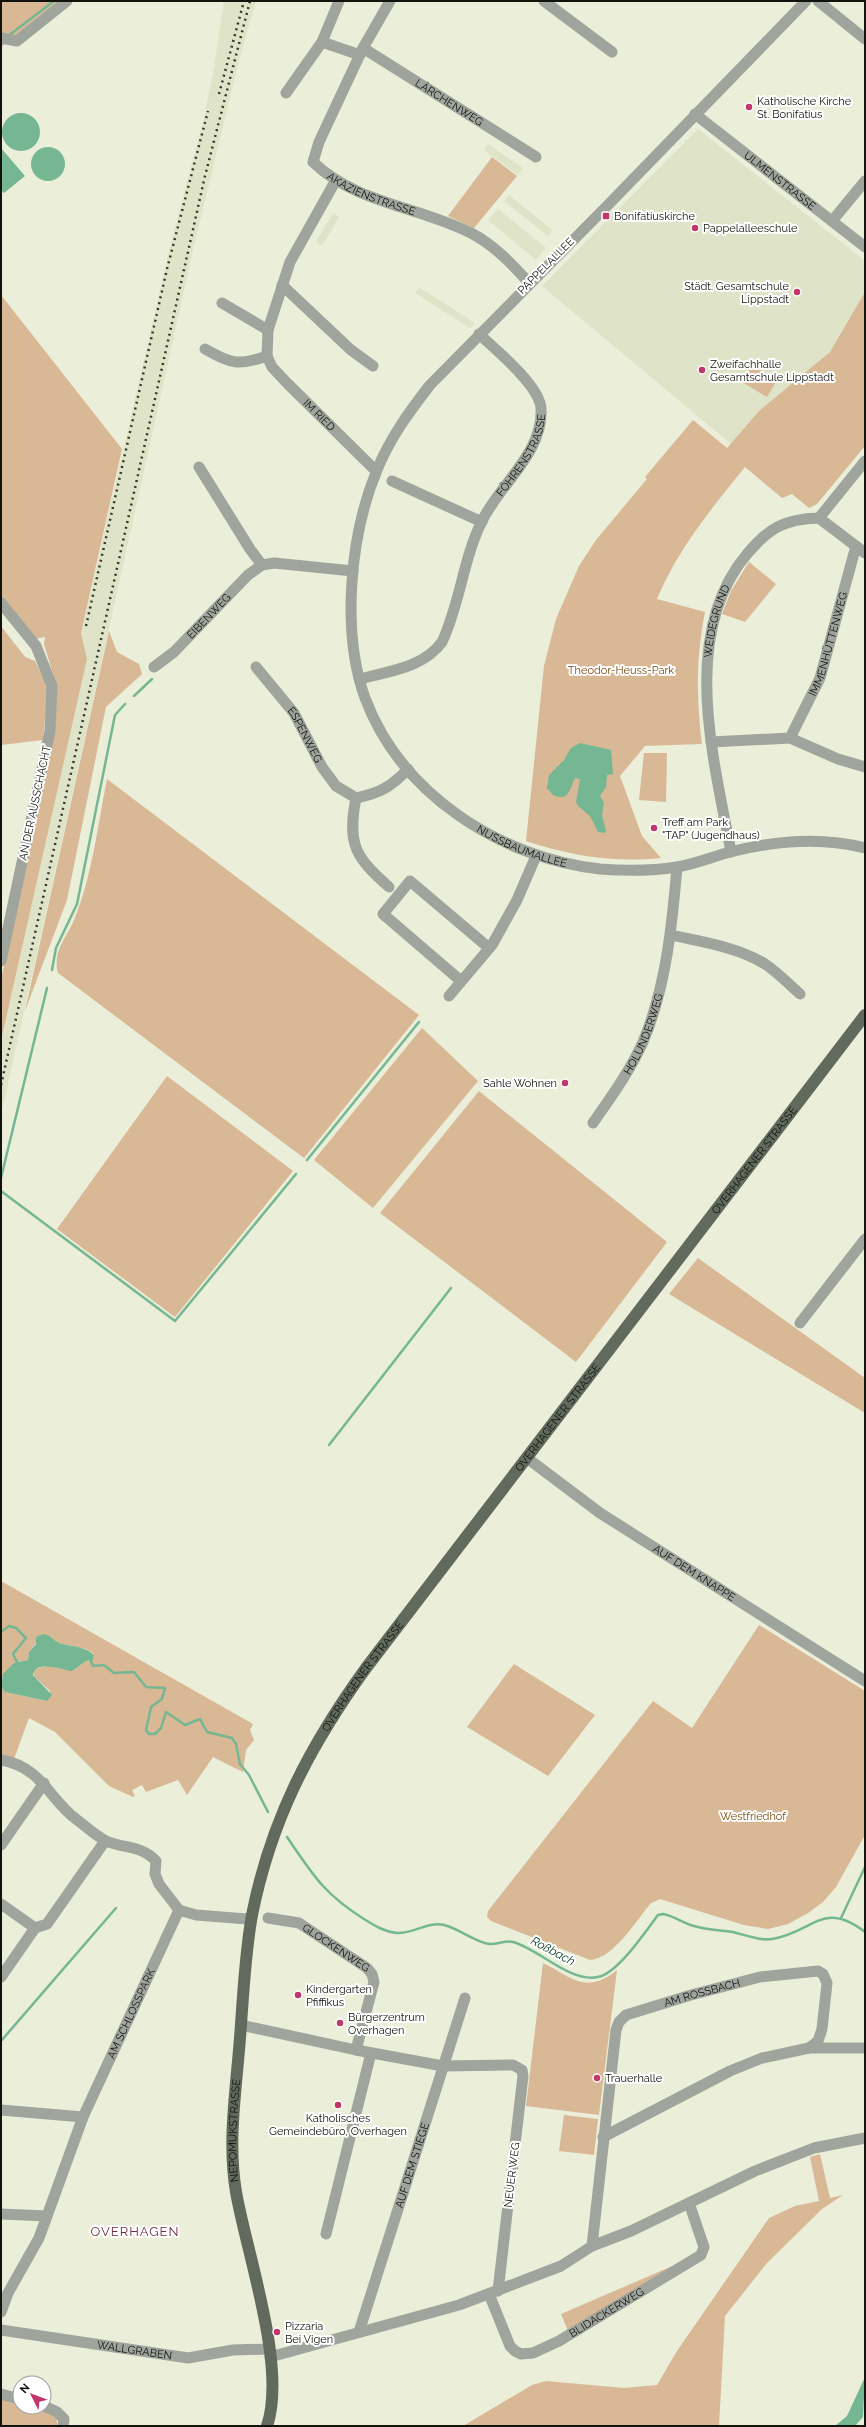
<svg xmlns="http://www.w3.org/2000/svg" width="866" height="2427" font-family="Raleway,sans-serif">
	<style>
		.built { fill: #dfe3c7 }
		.green { fill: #d8b895 }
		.water { fill: #75b793 }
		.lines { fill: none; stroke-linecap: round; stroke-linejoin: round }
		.stream { stroke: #75b793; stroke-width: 2.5 }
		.minor { stroke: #9fa59d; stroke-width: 11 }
		.major { stroke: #616a5d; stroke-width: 12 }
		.rail { stroke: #36382e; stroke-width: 2.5; stroke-dasharray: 2 4; stroke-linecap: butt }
		.poi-dot { fill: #c1366b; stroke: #fff; stroke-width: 1.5 }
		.labels { text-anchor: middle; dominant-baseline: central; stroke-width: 4; stroke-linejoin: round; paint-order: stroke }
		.poi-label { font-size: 11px; fill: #12130c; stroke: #fff; text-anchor: start }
		.street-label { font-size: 11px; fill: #12130c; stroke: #fff }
		.park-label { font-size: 11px; fill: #774b0c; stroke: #fff }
		.water-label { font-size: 12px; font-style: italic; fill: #043c24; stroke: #fff }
		.quarter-label { font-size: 13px; letter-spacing: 1px; fill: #702b42; stroke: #fff }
	</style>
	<rect width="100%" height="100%" fill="#ebeed9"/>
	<path class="built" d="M224,1H256L239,60L193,250L1,1115V1042L87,659L81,633L171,243L204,118L214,68Z
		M698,129L865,261V292L835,345L824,358L759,411L731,444L542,286Z
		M488,144L523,168L518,175L484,150Z
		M509,195L552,230L548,236L504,201Z
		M498,209L546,248L536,260L488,220Z
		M333,213L339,217L322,246L316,242Z
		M419,287L475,323L470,328L415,293Z"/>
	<path class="green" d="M1,1H60L1,47Z
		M492,157L517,176L474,228L448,216Z
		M865,292V446L817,504L809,508L792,494L782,498L745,467C711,509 678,549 657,599L705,612C696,657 696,698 702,744L645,746L620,776L642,836L661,858C614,863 571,856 526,841L544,666L556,619L579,566L596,540L647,479L645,477L693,420L727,448L759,411L830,352Z
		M1,295L122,449L81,633L87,659L1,1041V980L55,731L56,684L44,644L45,637L35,639L1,596Z
		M752,365L777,380L767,397L742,382Z
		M749,562L776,584L745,622L722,614L731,591Z
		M1,626L25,657L35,661L48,687L43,740L1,745Z
		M109,631L117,652L139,664L142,674L106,707L67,900L25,1011Z
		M644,753H667L666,802L639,800Z
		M107,779L419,1015L304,1158L58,973C52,951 66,939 74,920C92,877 98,824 107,779Z
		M422,1028L478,1081L373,1208L314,1160Z
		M167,1076L293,1171L175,1317L57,1229Z
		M479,1091L667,1242L576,1362L380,1213Z
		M698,1258L865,1378V1413L669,1294Z
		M1,1581L253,1724L250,1730L254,1740L246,1750L243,1772L213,1757L187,1795L178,1780L146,1792L142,1785L132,1790L135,1796L133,1797L109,1786L55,1732L29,1718L14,1759L1,1757V1687L5,1692L47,1701L50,1691L35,1677L33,1672C42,1663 61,1666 72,1671L86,1661L93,1660L94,1654C86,1647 72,1646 62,1644C55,1643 51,1635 43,1634L29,1652L28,1660L17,1662L1,1679Z
		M759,1625L865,1691V1835L836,1887L823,1902L808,1913L788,1924L768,1929L744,1925L660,1899L651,1903C635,1922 614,1958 590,1960L491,1921L487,1917L488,1911L653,1701L692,1728Z
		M514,1664L595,1715L548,1776L467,1727Z
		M543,1963C573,1978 586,1995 617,1970L599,2115L526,2106Z
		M564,2115L598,2119L594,2155L559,2151Z
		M820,2154L830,2198L843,2195L822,2209L767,2263L725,2316L719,2426H463L532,2385L546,2381L624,2388L657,2385L677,2351L769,2218L795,2206L819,2201L810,2157Z
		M677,2264L568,2331L561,2314Z
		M1,2399L20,2403V2407L40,2408L56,2418L58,2426H1Z"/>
	<path class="water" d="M2 132a19 19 0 1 1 38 0a19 19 0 1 1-38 0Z
		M31 164a17 17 0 1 1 34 0a17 17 0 1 1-34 0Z
		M1,148L25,176L4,193L1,190Z
		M580,743L611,750L613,774L607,775L606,787L600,796L604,803L602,815L606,831L604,833L598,832L590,816L578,806L576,802L580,779L575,778C569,790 569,802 553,795L547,788L549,775L564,760L571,748Z
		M43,1634C51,1634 55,1643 62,1644C72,1646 86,1647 94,1655L93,1660L86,1661L72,1671C64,1670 35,1659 33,1675L52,1695L47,1701L5,1692L1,1687L3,1674L14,1663L28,1660L29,1652L36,1644V1637Z
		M865,2377L863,2417L855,2426H835L847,2416Z"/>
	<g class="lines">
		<path class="stream" d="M8,36L54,1
			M134,696L152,679
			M52,970L56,948L77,904L115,715L125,704
			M307,1160L419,1022
			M1,1178L47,988
			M1,1191L175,1321L296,1174
			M329,1445L451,1288
			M1,1632L9,1626L16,1628L26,1638L13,1654L17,1662
			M91,1661L93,1666L104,1665L114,1673L134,1672L146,1687L165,1688L162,1699L151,1707L146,1730L149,1734H155L161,1728L166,1712L185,1725L200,1719L207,1732L232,1738L236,1744L240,1764L249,1775L268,1812
			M287,1837C313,1875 324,1894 364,1919C375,1926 385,1932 397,1933C413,1934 428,1921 444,1925C460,1929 473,1941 489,1944C497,1945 505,1940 513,1942C539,1949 570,1983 598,1977C618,1973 645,1932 658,1915L663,1914C674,1916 683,1923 694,1926C707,1930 720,1930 733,1932C746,1935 759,1941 772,1939C813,1933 822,1899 865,1932
			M841,1918L865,1867
			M1,2041L116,1908"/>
		<g class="minor">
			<path id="s1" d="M390,1L363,48L319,142L313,162C355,203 420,207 471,233C494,245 512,264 529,283"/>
			<path d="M544,1L612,52"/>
			<path id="s2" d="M806,1L607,206L430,385C409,412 390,438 377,470C350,535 341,631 365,698C401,794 500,858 600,869C626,871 652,871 677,867C695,864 712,857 730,852C774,841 820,836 865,848"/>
			<path d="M818,1L865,39"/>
			<path d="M1,38L17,41L67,1"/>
			<path d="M322,42L360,55"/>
			<path id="s3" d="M363,48L536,157"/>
			<path d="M286,93L322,42L339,1"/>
			<path id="s4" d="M695,114L865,247"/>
			<path id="s5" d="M336,180L290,262L268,330L267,356L272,367L287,383L376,471"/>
			<path d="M832,221L865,181"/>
			<path d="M282,285L351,350L373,366"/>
			<path d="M222,303L268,330"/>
			<path d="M205,349C232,364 238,366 267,356"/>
			<path d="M199,467L250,549L262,565"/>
			<path d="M392,481L482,522"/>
			<path d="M819,518L865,553"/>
			<path d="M1,603L36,646L52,686L50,731L1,961"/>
			<path id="s6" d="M154,667L174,652L248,575L262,565L274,563L353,571"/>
			<path id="s7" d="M256,667L294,713L322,767L336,786L356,798"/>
			<path id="s8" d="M360,679C389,671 423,668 442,642C460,604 463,559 482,521C500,484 544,452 541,408C539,385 495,349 479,334"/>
			<path d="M790,738L838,759L865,767"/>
			<path id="s9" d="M711,742L790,738L820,678L856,546"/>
			<path id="s10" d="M731,852C714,760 679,634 747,554C769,528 784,519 819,518L865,461"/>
			<path d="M389,887C355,857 347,844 356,798C380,793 391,787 408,769"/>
			<path d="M671,935C702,942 738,947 765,964C777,972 789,984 800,994"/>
			<path d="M461,981L383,914L410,881L489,948"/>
			<path d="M449,996L492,945L517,900L536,856"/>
			<path id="s11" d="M593,1123C611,1097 630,1071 643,1042C666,987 672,926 677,867"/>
			<path d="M800,1323L865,1239"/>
			<path id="s12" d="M527,1458L600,1513L865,1681"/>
			<path d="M1,1760C42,1767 49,1799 76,1819C85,1826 96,1836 106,1841C125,1849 141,1845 156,1861L155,1874L159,1884L179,1910L196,1915L247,1919L252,1916"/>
			<path d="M1,1845L44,1783"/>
			<path d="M1,1904L35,1928"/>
			<path id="s13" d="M268,1918L299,1923L367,1968L372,1974L374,1982L356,2050"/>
			<path d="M1,1977L35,1928L47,1924L105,1841"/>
			<path d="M241,2025L356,2050L443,2066L513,2065L522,2070L523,2076L498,2291"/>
			<path d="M1,2110L83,2117"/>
			<path d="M603,2137L730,2071L762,2058L809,2048H865"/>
			<path d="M1,2214L47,2216"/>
			<path d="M326,2234L371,2053"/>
			<path id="s14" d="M592,2246L616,2030L619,2022L626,2015L691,1995L760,1977L818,1971L823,1974L827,1983L822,2029L818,2041L809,2048"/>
			<path id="s15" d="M489,2294L510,2346L515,2351L521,2354L533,2353L559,2341L701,2255L704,2247L689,2203"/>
			<path id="s16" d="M1,2312L8,2293L39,2238L83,2117L179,1910"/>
			<path id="s17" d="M1,2330L188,2358L233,2350L269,2349"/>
			<path id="s18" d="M359,2332L465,1998"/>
			<path d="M270,2357L459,2305L561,2266L592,2246L631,2231L755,2171L814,2148L865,2138"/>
			<path d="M1,2394L20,2399"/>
			<path d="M44,2406L57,2412L64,2419L63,2426"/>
		</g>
		<path class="major" id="s19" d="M267,2426C287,2367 247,2255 236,2192C228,2145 235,2097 239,2050C243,2005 244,1959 252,1915C271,1820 309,1747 366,1668L865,1015"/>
		<path class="rail" d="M219,94L244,1
			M86,626L167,269L208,111
			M1,1085L205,176L250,1"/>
	</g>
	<g class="poi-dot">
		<circle cx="749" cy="107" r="4"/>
		<rect x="602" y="212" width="8" height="8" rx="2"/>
		<circle cx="695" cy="228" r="4"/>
		<circle cx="797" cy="292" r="4"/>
		<circle cx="702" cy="370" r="4"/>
		<circle cx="654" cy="828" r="4"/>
		<circle cx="565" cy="1083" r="4"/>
		<circle cx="298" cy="1995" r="4"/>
		<circle cx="340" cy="2023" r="4"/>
		<circle cx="597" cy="2078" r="4"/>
		<circle cx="338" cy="2105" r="4"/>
		<circle cx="277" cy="2332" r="4"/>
	</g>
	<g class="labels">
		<g class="poi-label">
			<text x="757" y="101">Katholische Kirche<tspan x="757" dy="13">St. Bonifatius</tspan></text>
			<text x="614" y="216">Bonifatiuskirche</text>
			<text x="703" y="228">Pappelalleeschule</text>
			<text x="789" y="286" text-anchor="end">Städt. Gesamtschule<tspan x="789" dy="13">Lippstadt</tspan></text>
			<text x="710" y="364">Zweifachhalle<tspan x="710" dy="13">Gesamtschule Lippstadt</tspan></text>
			<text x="662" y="822">Treff am Park<tspan x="662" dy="13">"TAP" (Jugendhaus)</tspan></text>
			<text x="557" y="1083" text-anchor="end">Sahle Wohnen</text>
			<text x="306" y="1989">Kindergarten<tspan x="306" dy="13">Pfiffikus</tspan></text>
			<text x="348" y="2017">Bürgerzentrum<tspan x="348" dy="13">Overhagen</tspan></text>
			<text x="605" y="2078">Trauerhalle</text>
			<text x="338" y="2118" text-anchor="middle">Katholisches<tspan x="338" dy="13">Gemeindebüro, Overhagen</tspan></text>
			<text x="285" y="2326">Pizzaria<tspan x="285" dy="13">Bei Vigen</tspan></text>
		</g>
		<g class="street-label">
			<text stroke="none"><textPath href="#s3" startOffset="102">LÄRCHENWEG</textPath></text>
			<text stroke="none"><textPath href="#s4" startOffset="108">ULMENSTRASSE</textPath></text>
			<text stroke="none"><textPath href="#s1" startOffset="246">AKAZIENSTRASSE</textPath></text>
			<text transform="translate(546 266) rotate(-45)">PAPPELALLEE</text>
			<text stroke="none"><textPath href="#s5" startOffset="271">IM RIED</textPath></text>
			<text stroke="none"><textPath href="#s8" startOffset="297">FÖHRENSTRASSE</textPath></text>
			<text stroke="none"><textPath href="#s6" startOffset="75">EIBENWEG</textPath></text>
			<text stroke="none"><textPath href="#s10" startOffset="234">WEIDEGRUND</textPath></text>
			<text stroke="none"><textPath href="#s9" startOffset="181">IMMENHÜTTENWEG</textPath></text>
			<text stroke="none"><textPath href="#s7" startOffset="84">ESPENWEG</textPath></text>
			<text transform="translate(35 803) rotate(-78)">AN DER AUSSCHACHT</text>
			<text stroke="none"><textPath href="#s2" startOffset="1094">NUSSBAUMALLEE</textPath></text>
			<text stroke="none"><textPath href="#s11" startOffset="103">HOLUNDERWEG</textPath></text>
			<text stroke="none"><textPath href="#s19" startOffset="1430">OVERHAGENER STRASSE</textPath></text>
			<text stroke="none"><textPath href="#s19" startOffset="1106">OVERHAGENER STRASSE</textPath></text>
			<text stroke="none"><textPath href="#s12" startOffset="203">AUF DEM KNAPPE</textPath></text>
			<text stroke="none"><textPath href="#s19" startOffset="782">OVERHAGENER STRASSE</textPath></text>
			<text stroke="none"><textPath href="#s13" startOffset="76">GLOCKENWEG</textPath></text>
			<text stroke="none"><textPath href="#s14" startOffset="315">AM ROSSBACH</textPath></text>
			<text stroke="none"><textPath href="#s16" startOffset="326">AM SCHLOSSPARK</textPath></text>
			<text stroke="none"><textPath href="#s19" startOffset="300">NEPOMUKSTRASSE</textPath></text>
			<text stroke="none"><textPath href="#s18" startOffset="175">AUF DEM STIEGE</textPath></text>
			<text transform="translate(512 2175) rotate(-83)">NEUER WEG</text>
			<text stroke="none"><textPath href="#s15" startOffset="166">BLIDACKERWEG</textPath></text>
			<text stroke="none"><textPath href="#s17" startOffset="135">WALLGRABEN</textPath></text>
		</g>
		<g class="park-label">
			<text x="621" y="670">Theodor-Heuss-Park</text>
			<text x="753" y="1816">Westfriedhof</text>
		</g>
		<g class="water-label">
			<text transform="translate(553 1951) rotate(28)">Roßbach</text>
		</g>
		<g class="quarter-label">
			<text x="135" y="2231">OVERHAGEN</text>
		</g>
	</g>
	<rect width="866" height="2427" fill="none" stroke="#12130c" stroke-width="4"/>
	<g transform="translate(32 2395) rotate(312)"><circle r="19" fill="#ffffff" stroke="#a0a19e"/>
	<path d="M0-3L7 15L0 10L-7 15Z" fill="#c1366b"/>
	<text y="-6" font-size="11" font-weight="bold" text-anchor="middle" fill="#12130c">N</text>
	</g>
</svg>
